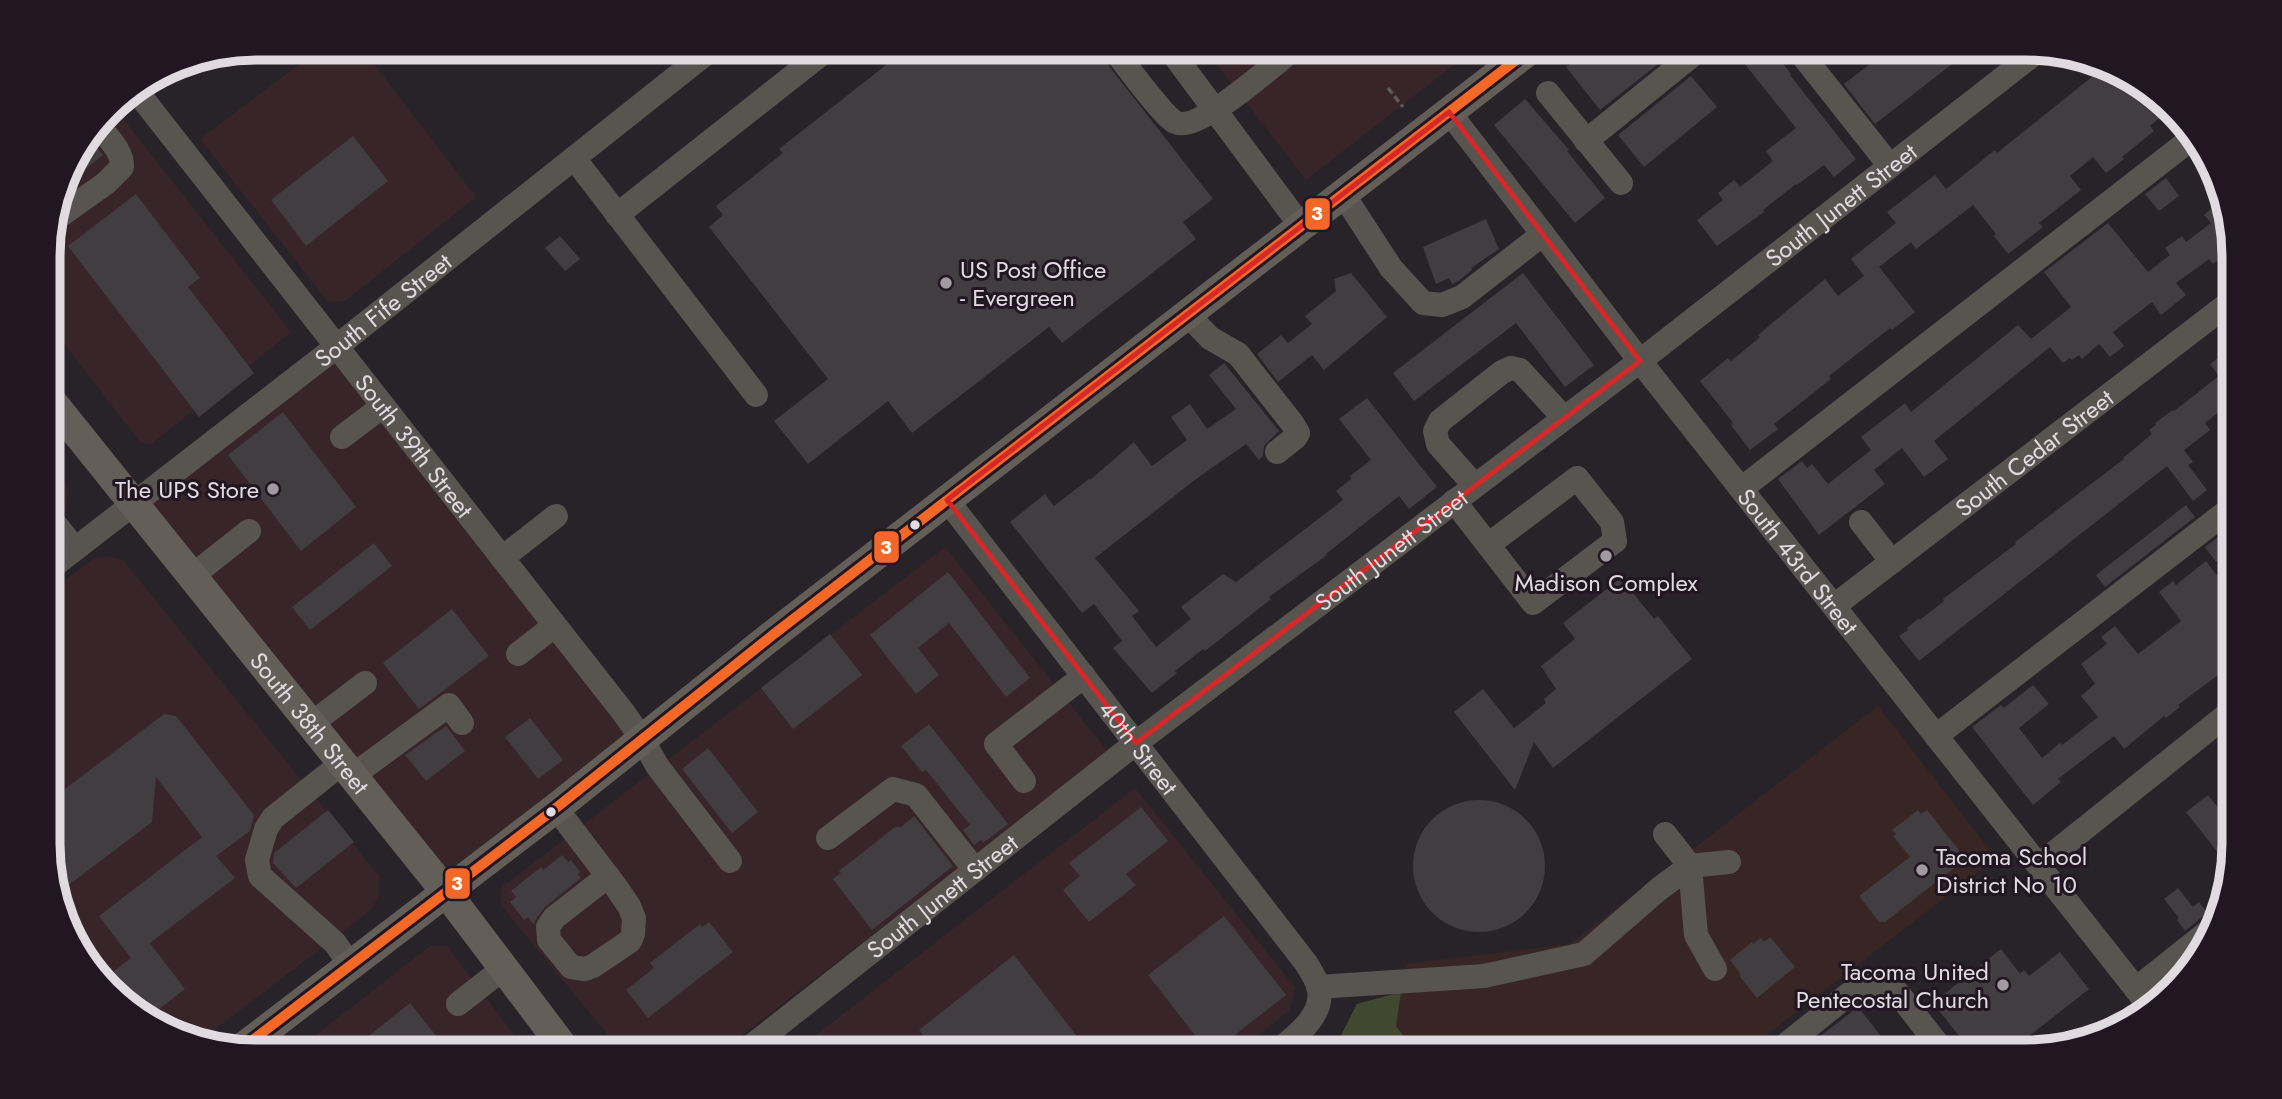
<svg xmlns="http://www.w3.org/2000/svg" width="2282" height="1099" font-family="Jost,sans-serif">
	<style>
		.commercial { fill: #372529 }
		.industrial { fill: #372624 }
		.green { fill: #40492f }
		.building { fill: #423d40 }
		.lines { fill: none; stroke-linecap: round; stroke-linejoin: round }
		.path { stroke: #5e5b5a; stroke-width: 3.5; stroke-dasharray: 7 3.5; stroke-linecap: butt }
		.minor { stroke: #585450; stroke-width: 24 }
		.major { stroke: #635e58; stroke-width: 30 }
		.bus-1-casing { stroke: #211621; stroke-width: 16 }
		.bus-1 { stroke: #f36827; stroke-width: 10 }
		.marked { fill: none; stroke: #d62828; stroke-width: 5; stroke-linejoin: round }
		.poi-dot { fill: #a19aa0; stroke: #211621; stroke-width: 2.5 }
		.bus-dot { fill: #e2dae1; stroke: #211621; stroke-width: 2.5 }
		.labels { text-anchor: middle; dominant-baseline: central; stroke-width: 6; stroke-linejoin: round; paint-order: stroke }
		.street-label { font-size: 24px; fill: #e2dae1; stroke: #211621 }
		.poi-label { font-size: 24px; fill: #e2dae1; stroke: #211621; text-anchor: start }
		.rim { fill: none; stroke: #e2dae1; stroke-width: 9 }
		.line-badge { stroke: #211621; stroke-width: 2.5 }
		.badge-label { font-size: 19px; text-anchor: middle; font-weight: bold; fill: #fff }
	</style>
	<rect width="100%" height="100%" fill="#282328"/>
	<path class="commercial" d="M322,47H361L476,197L345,301L328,302L200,139Z
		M1203,47H1477L1306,180Z
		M113,106L291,332L150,445L140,442L48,323V241L69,164Z
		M336,347L642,739L446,892L134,503Z
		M48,463L68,488L66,511L48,525Z
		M945,547L1109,753L720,1052H622L500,904L502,887Z
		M108,556L123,560L379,876V896L371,910L200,1041L175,1036L91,971L49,871L48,592L95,558Z
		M1135,788L1295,987L1290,1010L1237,1052H794Z
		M430,946H447L527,1052H294Z"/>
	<path class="industrial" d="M1878,706L1996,858L1746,1051H1415L1395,1026L1406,964L1570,944Z"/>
	<path class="green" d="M1401,992L1396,1026L1415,1051H1335L1334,1049L1357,1004Z"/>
	<path class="building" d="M909,47H1094L1213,199L1183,222L1196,239L1062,343L1049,327L912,433L888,401L808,464L774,421L828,379L709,227L723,215L716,206L783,153L779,149Z
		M1591,47H1668L1672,53L1600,110L1566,67Z
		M1731,47H1778L1786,57L1781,61L1791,74L1790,75L1856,159L1834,177L1824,165L1797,185L1796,184L1763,210L1764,212L1717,246L1697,220L1723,200L1718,193L1734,180L1740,187L1773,161L1766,151L1796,128Z
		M1917,47H1974L1875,124L1844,84L1891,48L1901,60Z
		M2108,64L2168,111L2150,126L2154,131L2122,157L2124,159L2106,173L2093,157L2070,176L2081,190L2039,223L2043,227L2008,254L1994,236L1996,234L1973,205L1916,249L1911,242L1879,267L1915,312L1892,330L1890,328L1829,376L1831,379L1774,424L1778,429L1750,450L1731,425L1733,423L1700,381L1728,358L1731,361L1760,337L1758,335L1825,279L1838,296L1864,276L1851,259L1896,223L1887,212L1935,175L1946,189L1995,150L1997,153Z
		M1691,76L1717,107L1644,167L1618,135Z
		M1525,99L1569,150L1567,151L1605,198L1575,223L1494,125Z
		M353,136L388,181L306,246L271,200Z
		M89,137L103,155L62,187L69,164Z
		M2166,178L2179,196L2159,211L2145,194Z
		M136,194L200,278L188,287L254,373L199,417L68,246Z
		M2216,205H2223L2233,229V248L2213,264L2209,259L2176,283L2186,295L2161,315L2152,302L2113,332L2124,346L2110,357L2099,344L2082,359L2079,355L2072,360L2070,358L2063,363L2050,347L1934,441L1948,459L1924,477L1902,448L1874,470L1885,484L1819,535L1778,479L1802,461L1807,468L1812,464L1828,484L1871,450L1861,437L1905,403L1911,412L2018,325L2031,339L2071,307L2044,272L2108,223L2148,272L2170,255L2165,248L2182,236L2186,242L2211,223L2204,215Z
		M1486,219L1499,249L1471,268L1472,270L1457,282L1452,284L1449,278L1436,284L1423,247Z
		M560,236L580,259L565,271L545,248Z
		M1351,273L1387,317L1324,370L1312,355L1278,382L1257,354L1281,335L1288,343L1312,324L1305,316L1336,291L1334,279Z
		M1523,273L1594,365L1565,387L1516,323L1414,401L1393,373Z
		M2233,346V401L2205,423L2210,430L2184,450L2193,462L2188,465L2207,490L2193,501L2167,466L1919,661L1899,636L1908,630L1907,628L1919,618L1920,620L1944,601L1943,599L2016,544L2015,542L2124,459L2123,458L2152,434L2149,430L2156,425L2155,423L2173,410L2174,411L2219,376L2210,364Z
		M1224,363L1279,431L1264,446L1263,456L1259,460L1246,444L1196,479L1095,558L1139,611L1132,616L1156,647L1191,619L1181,607L1223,574L1236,582L1343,500L1336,491L1351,479L1350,476L1371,460L1339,419L1367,398L1437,487L1409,509L1399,496L1326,554L1327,555L1269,597L1271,599L1205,651L1203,649L1175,671L1177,673L1152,693L1113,648L1122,641L1094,604L1082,613L1010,522L1045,494L1054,506L1089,479L1090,480L1134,442L1152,466L1187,440L1171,417L1190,404L1207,429L1236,409L1209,375Z
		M283,412L356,507L301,551L228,455Z
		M2186,505L2195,517L2105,587L2096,575Z
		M2234,525V549L2216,562L2205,547Z
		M374,543L392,566L310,630L292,607Z
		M2206,561L2234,598V663L2178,705L2180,707L2166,718L2164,716L2124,749L2114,736L2058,779L2061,782L2033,805L1972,727L2001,705L2004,708L2033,685L2049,704L2019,728L2042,758L2060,743L2062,745L2098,717L2081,696L2095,684L2081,664L2107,644L2101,637L2115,626L2138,654L2181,621L2159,592L2173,581L2176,585Z
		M948,572L1030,678L1006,697L949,623L918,648L939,675L916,694L870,635Z
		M1621,578L1654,619L1658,616L1692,659L1553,768L1534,742L1515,790L1454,712L1483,689L1514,728L1546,703L1544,699L1556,689L1541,666L1575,639L1563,623Z
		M452,609L489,656L419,709L383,663Z
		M830,634L862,675L793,729L761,688Z
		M164,714L176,716L254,815L250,831L216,856L235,878L150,943L185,989L150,1016L131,1001L110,974L131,958L99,916L202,837L156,777L152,822L58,893L49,871V801Z
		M530,718L563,760L538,779L505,737Z
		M929,724L1008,824L983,843L981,840L974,845L963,830L970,825L926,770L922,772L901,746Z
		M446,726L465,751L426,781L405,755Z
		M708,748L758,812L732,833L682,769Z
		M2208,795L2235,829V844L2230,868L2186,812Z
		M1413 866a66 66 0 1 1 132 0a66 66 0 1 1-132 0Z
		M1141,807L1168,841L1126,874L1136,885L1089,922L1063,890L1080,876L1069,863Z
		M328,810L354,842L296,888L273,863L274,853Z
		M1918,810L1921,814L1927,810L1966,859L1885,922H1879L1859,896L1910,857L1893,836L1896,834L1892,830Z
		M914,816L953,866L872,930L833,879L841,873L839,871L895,827H901Z
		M562,855L568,862L571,860L580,872L578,874L581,878L545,907L536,919L534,925L528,917L524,920L510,902L516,897L511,891L541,867L543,870Z
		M2178,888L2193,907L2199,902L2207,913L2185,931L2177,920L2179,918L2164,899Z
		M1224,916L1286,995L1213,1052H1208L1148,975Z
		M709,922L733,952L648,1018L626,990L654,968L650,963L700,924L702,927Z
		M1770,937L1795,967L1757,998L1741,978L1739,972L1730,960L1752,942L1753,944L1761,938L1764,942Z
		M2001,949L2020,974L2024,970L2029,976L2060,952L2089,989L2010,1051H1971L1933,1003Z
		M1014,955L1089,1052H936L919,1030Z
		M410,1003L449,1052H368L361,1042Z
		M1858,1007L1893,1051H1801Z"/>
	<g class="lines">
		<path class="path" d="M1388,88L1403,107"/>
		<g class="minor">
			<path d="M1112,47C1124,62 1162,115 1175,122C1198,134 1275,63 1296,47"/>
			<path d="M1168,47L1301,226"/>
			<path d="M1803,56L1890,166"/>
			<path id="s1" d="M135,89L623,712L642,739L658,767L730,861"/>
			<path d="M1548,93L1621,183"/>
			<path id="s2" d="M1449,112L1640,361L2151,1008"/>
			<path d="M1586,141L1700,49L1699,47"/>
			<path d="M574,158L756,395"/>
			<path d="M1343,194L1391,268L1423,303L1442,305L1462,297L1543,234"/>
			<path d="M617,215L830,47"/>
			<path d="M54,220L106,183L122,167C123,151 107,137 98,125"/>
			<path d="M1188,315L1210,338L1238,354L1292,423L1298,433L1296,437L1277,452"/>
			<path d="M342,437L383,406"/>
			<path d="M1475,486L1438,444L1435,431L1440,421L1502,372L1511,368L1520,370L1564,418"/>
			<path d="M1741,489L2195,136"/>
			<path id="s3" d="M947,500L1306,963C1311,971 1317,980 1319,989C1324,1016 1295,1037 1276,1052"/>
			<path d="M1454,501L1533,603L1615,541L1612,522L1577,478L1488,545"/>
			<path d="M48,515L75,549"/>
			<path d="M1861,522L1892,562"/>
			<path d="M502,558L556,516"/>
			<path id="s4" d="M48,570L336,347L714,47"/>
			<path d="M192,576L249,531"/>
			<path id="s5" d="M1834,606L2233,300"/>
			<path d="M518,654L554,626"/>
			<path d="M311,724L365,683"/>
			<path d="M1936,736L2234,506"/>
			<path d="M342,763L273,818L266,829L257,860L260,876L335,943L351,966"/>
			<path d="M352,776L449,705L462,723"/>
			<path d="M1024,781L996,744L1084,676"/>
			<path d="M556,808L616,887L629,906L634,918L633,934L630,941L593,966L585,969L571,967L549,940L548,927L554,918L608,876"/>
			<path d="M1665,834L1690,866L1696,935L1715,969"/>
			<path d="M828,838L893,789L916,795L975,870"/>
			<path d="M2039,865L2234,709"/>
			<path d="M1318,987L1484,976L1584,954L1659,889L1690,866L1729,862"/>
			<path d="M2136,989L2219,923"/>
			<path d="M458,1004L504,968"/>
			<path d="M1778,1051L1854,990L1874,985L1897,992L1943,1051"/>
			<path id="s6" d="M744,1052L1136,743L1640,361L2039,50"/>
		</g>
		<g class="major">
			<path id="s7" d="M48,397L446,892L567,1052"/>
			<path d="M241,1049L556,808L774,634L1533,47"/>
		</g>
		<defs>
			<path id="bus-1" d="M241,1049L556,808L774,634L1533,47"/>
		</defs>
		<use href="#bus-1" class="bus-1-casing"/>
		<use href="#bus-1" class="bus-1"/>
	</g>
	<path class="marked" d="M1449,112L1640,361L1136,743L947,500Z"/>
	<g class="poi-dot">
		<circle cx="946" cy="283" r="7"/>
		<circle cx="273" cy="489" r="7"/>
		<circle cx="1606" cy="556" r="7"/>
		<circle cx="1922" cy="870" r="7"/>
		<circle cx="2003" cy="985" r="7"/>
	</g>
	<g class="bus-dot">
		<circle cx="915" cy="525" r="6"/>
		<circle cx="551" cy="812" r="6"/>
	</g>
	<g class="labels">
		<g class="street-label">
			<text stroke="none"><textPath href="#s6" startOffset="1386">South Junett Street</textPath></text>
			<text stroke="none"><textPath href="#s4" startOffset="424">South Fife Street</textPath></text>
			<text stroke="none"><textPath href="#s1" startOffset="453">South 39th Street</textPath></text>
			<text stroke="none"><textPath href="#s5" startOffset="252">South Cedar Street</textPath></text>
			<text stroke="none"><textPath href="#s6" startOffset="819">South Junett Street</textPath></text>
			<text stroke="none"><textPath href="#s2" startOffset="569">South 43rd Street</textPath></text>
			<text stroke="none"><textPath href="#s7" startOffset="418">South 38th Street</textPath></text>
			<text stroke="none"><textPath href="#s3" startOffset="313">40th Street</textPath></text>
			<text stroke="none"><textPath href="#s6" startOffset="252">South Junett Street</textPath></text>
		</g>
		<g class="poi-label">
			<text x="960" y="269">US Post Office<tspan x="960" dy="28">- Evergreen</tspan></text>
			<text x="259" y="489" text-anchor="end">The UPS Store</text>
			<text x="1606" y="582" text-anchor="middle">Madison Complex</text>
			<text x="1936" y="856">Tacoma School<tspan x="1936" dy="28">District No 10</tspan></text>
			<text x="1989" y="971" text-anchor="end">Tacoma United<tspan x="1989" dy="28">Pentecostal Church</tspan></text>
		</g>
	</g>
	<path d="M0 0H2282V1099H0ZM256 60H2026A196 196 0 0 1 2222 256V844A196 196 0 0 1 2026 1040H256A196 196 0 0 1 60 844V256A196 196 0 0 1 256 60Z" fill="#211621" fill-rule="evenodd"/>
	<path class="rim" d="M256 60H2026A196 196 0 0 1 2222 256V844A196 196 0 0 1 2026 1040H256A196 196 0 0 1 60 844V256A196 196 0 0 1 256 60Z"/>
	<g class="line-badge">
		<rect x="1304" y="197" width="27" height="34" rx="7" fill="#f36827"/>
		<rect x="873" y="530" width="27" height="34" rx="7" fill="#f36827"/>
		<rect x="444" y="867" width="27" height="33" rx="7" fill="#f36827"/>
	</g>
	<g class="badge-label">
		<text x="1317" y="220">3</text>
		<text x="886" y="554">3</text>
		<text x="457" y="890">3</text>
	</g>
</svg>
